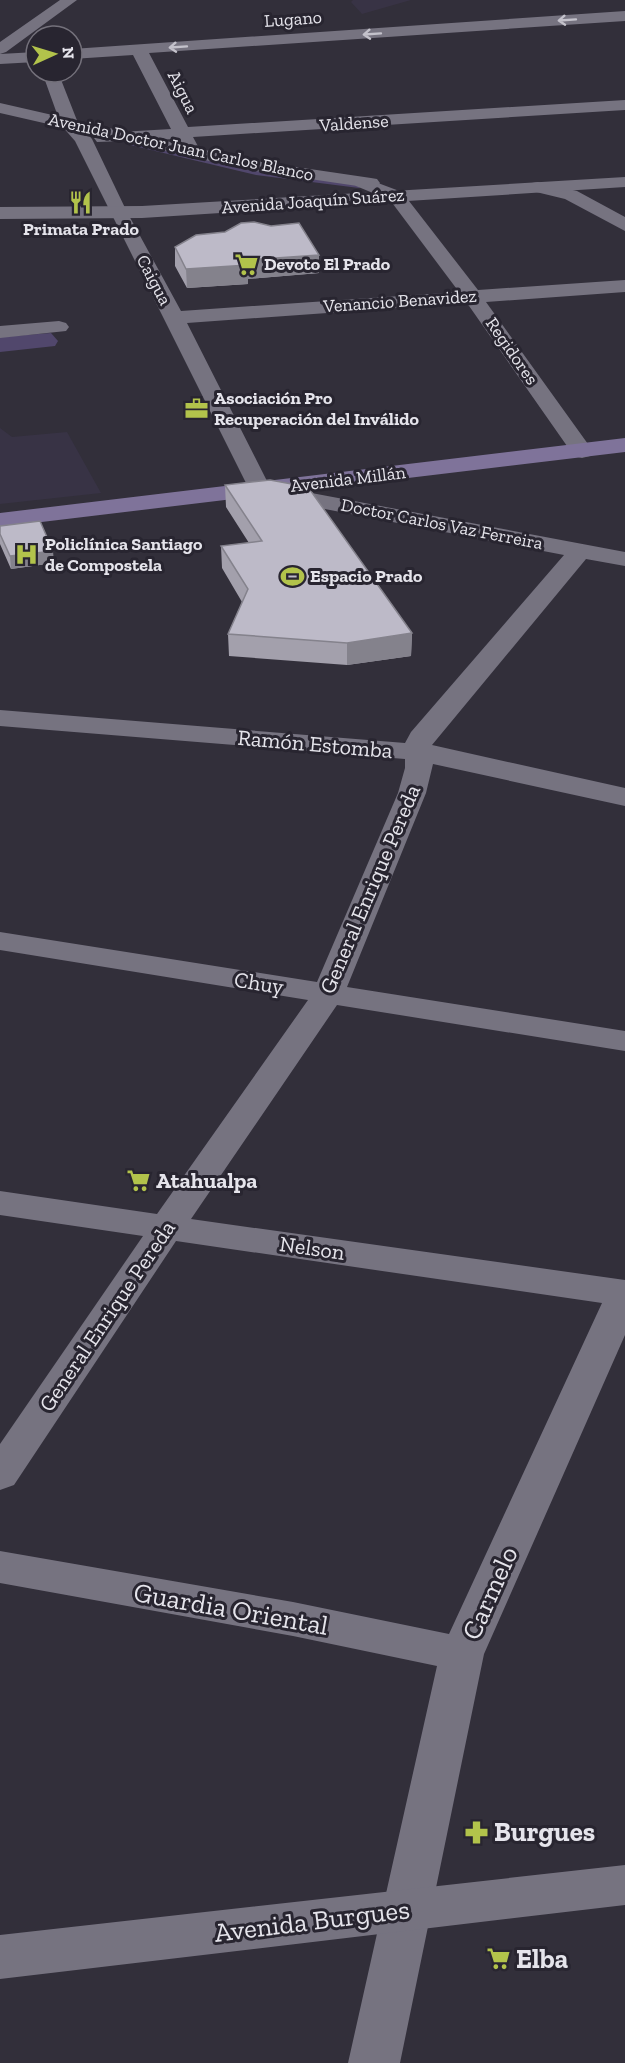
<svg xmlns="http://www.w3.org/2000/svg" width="625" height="2063" font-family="'Zilla Slab',serif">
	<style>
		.built { fill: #383345 }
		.green { fill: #51476c }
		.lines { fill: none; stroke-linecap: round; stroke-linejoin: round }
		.minor { fill: #767380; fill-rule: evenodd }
		.tertiary { fill: #767380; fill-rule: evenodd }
		.secondary { fill: #7f739a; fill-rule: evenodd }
		.wall { fill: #a3a0ac }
		.shaded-wall { fill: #84828c }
		.building { fill: #bdbac8; stroke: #84828c; stroke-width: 1.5 }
		.oneway { stroke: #c4c2cb }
		.labels { text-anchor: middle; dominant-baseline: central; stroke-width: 6; stroke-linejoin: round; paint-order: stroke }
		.far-street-label { font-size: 18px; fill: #e5e4eb; stroke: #282530 }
		.far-poi-label { font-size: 18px; font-weight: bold; fill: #e5e4eb; stroke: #282530; text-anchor: start }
		.street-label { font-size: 22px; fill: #e5e4eb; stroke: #282530 }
		.poi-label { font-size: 22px; font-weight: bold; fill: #e5e4eb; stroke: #282530; text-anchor: start }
		.near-street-label { font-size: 27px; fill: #e5e4eb; stroke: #282530 }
		.near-poi-label { font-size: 27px; font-weight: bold; fill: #e5e4eb; stroke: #282530; text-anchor: start }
	</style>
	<rect width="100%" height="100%" fill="#322f3a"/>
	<path class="built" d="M353,0H411L362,14L351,2Z
		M0,428L12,437L67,432L101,493L0,504Z"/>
	<path class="green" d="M132,143H136L363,185L359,188L256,175L130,145Z
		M51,333L58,341L55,346L0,352V337Z"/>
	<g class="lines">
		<path class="minor" d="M625,11V21L149,53L188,127L625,100V110L193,137L201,152L198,156H186L176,139L97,142L94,138L97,134L103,133L171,129L133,55L72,59V49Z
			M36,52V62L0,64V54Z
			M42,72H58L78,123L92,139L127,212L181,311L459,292L390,200L356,186L353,182L356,178L362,177L402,192L478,290L625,280V292L486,302L593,451L590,456L582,458L574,456L467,303L187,323L269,485L625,552V566L586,559L432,745L625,788V806L433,764L426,793L347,987L625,1031V1051L337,1005L191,1219L625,1280V1335L484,1654L400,2063H348L437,1666L293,1636L0,1583V1551L293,1602L449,1634L602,1303L176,1241L14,1485L0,1490V1444L143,1236L0,1215V1191L157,1214L308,1000L0,950V932L317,982L398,793L405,768V759L0,726V710L405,743L411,732L564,555L252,495L75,141L61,125Z
			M538,182L577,191L625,217V231L565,199L532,191L529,187L532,183Z
			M59,321L66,323L69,327L66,331L0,338V326Z"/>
		<path class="tertiary" d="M60,0H77L6,52L0,54V42Z
			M0,103L249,160L371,178L377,179L380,183L377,187L371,188L249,170L0,113Z
			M625,177V187L142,218L0,219V207L142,206Z
			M625,1865V1905L0,1979V1935Z"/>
		<path class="secondary" d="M625,438V452L0,527V513Z"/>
	</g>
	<path class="wall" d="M175,247L319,255V273L248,279V284L187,288L175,266Z
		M225,485L412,633L411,656L347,665L229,656L228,634L242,602L222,568L221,546L249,543L226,507Z
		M0,526L54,563L11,569L0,544Z"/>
	<path class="shaded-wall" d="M319,255V273L248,279V284L187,288L186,269L245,260Z
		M53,551L54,563L11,569L10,556Z
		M412,633L411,656L347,665V643Z"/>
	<path class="building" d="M254,222L271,226L299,223L319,255L245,260L248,265L186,269L175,247L196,235L225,232L241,223Z
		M270,480L308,487L412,633L347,643L228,634L248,589L221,546L262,541L225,485Z
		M40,521L53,551L10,556L0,534V526Z"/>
	<defs><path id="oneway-shaft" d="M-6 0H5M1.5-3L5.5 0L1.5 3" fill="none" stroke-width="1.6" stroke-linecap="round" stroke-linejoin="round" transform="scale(1.5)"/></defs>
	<g class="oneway">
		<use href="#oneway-shaft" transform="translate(567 20) rotate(176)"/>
		<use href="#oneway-shaft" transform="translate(372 34) rotate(176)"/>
		<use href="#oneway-shaft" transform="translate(178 47) rotate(176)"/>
	</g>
	<defs>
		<symbol id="restaurant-bare" viewBox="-9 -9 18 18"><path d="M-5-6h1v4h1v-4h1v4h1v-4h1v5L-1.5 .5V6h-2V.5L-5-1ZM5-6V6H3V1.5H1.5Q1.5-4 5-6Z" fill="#b2c34b" stroke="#282530" stroke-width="2.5" paint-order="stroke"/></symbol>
		<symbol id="supermarket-bare" viewBox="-9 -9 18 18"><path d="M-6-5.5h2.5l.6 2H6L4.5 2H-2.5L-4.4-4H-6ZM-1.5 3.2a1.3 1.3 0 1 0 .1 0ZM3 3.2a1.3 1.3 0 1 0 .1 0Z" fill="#b2c34b" stroke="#282530" stroke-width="2.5" paint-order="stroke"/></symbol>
		<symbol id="office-bare" viewBox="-9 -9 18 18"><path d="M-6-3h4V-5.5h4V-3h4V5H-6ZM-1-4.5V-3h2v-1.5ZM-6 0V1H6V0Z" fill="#b2c34b" stroke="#282530" stroke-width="2.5" paint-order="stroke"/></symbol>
		<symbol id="hospital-bare" viewBox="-9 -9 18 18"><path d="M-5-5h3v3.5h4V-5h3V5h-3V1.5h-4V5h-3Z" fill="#b2c34b" stroke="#282530" stroke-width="2.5" paint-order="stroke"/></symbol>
		<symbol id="stadium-bare" viewBox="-9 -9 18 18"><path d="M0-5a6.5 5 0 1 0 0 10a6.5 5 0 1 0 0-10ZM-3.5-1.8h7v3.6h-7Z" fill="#b2c34b" stroke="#282530" stroke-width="2.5" paint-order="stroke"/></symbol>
		<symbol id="pharmacy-bare" viewBox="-9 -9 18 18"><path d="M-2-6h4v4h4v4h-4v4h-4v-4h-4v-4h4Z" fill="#b2c34b" stroke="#282530" stroke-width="2.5" paint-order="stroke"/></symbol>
	</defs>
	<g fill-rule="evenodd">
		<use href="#restaurant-bare" x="64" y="186" width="33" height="33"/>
		<use href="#supermarket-bare" x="230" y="248" width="33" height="33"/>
		<use href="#office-bare" x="180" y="392" width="33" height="33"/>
		<use href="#hospital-bare" x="10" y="538" width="33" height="33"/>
		<use href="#stadium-bare" x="276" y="560" width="33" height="33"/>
		<use href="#supermarket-bare" x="122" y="1164" width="33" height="33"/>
		<use href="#pharmacy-bare" x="460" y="1816" width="33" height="33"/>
		<use href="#supermarket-bare" x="482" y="1942" width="33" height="33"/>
	</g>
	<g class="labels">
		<g class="far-street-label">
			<text transform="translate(293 19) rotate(-4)">Lugano</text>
			<text transform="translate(183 92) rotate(63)">Aigua</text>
			<text transform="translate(354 123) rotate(-4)">Valdense</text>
			<text transform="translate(181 147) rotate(12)">Avenida Doctor Juan Carlos Blanco</text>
			<text transform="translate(313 201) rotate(-4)">Avenida Joaquín Suárez</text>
			<text transform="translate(154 280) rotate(62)">Caigua</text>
			<text transform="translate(400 301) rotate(-4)">Venancio Benavidez</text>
			<text transform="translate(512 351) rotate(55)">Regidores</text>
			<text transform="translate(348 479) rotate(-7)">Avenida Millán</text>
			<text transform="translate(442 524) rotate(11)">Doctor Carlos Vaz Ferreira</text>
		</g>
		<g class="far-poi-label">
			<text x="81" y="229" text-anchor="middle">Primata Prado</text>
			<text x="264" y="264">Devoto El Prado</text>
			<text x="214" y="398">Asociación Pro<tspan x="214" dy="21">Recuperación del Inválido</tspan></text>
			<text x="45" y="544">Policlínica Santiago<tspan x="45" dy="21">de Compostela</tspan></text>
			<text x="310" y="576">Espacio Prado</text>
		</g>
		<g class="street-label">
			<text transform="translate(315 744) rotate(5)">Ramón Estomba</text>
			<text transform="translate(370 889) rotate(-67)">General Enrique Pereda</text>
			<text transform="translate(259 983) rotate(9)">Chuy</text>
			<text transform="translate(312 1248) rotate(8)">Nelson</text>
			<text transform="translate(107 1316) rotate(-56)">General Enrique Pereda</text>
		</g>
		<g class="poi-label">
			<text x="156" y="1180">Atahualpa</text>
		</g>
		<g class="near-street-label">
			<text transform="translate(490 1593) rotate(-66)">Carmelo</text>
			<text transform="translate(231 1609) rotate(10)">Guardia Oriental</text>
			<text transform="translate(312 1921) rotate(-7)">Avenida Burgues</text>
		</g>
		<g class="near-poi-label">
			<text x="494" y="1832">Burgues</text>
			<text x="516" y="1959">Elba</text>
		</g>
	</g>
	<g transform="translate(54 54) rotate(86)"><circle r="28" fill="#282530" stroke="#74717b" stroke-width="1.5"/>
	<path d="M0-4.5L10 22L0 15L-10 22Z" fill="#b2c34b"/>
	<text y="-9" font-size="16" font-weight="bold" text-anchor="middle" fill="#e5e4eb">N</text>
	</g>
</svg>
